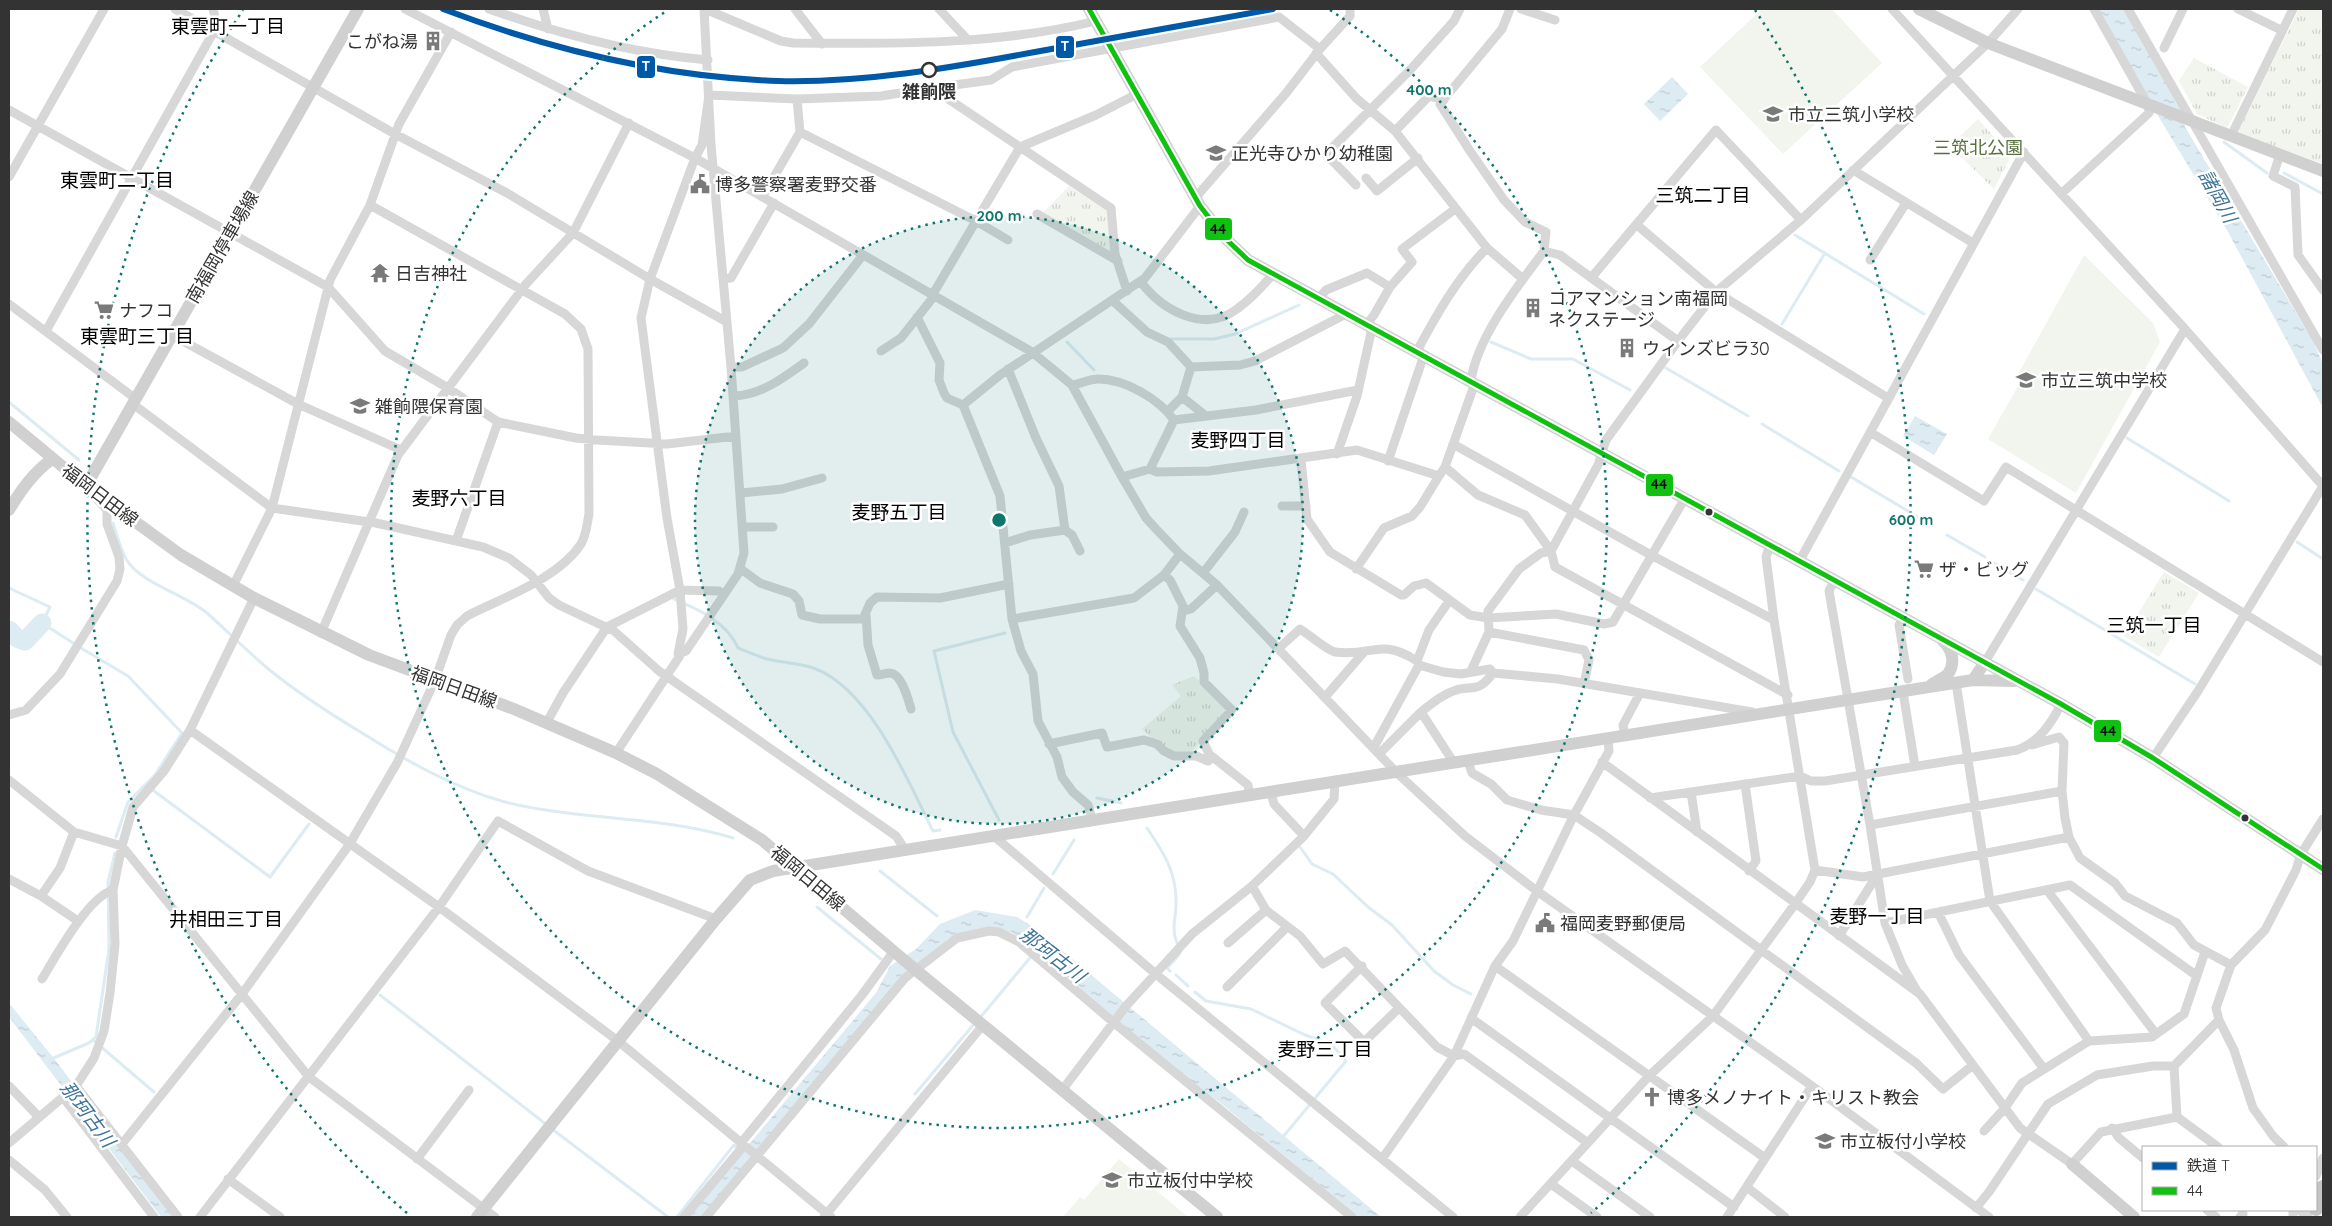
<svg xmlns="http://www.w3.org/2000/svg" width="2332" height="1226" font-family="Quicksand,'Noto Sans JP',sans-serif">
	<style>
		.grass { fill: #f1f5ed }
		.park { fill: url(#park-tufts) }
		.water { fill: url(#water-ripples) }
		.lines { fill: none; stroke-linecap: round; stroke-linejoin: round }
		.stream { stroke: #ddebf3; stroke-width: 3 }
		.river { stroke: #ddebf3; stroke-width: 19 }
		.street { stroke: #d7d7d7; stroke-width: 9 }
		.secondary { stroke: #d0d0d0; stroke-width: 12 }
		.highway { stroke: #c4c4c4; stroke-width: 16 }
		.bus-1-casing { stroke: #fff; stroke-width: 9 }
		.bus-1 { stroke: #0fc20f; stroke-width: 5 }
		.rail-1-casing { stroke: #fff; stroke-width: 10 }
		.rail-1 { stroke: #0059a6; stroke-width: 6 }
		.ring { fill: none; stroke: #0f766e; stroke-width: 2.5; stroke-dasharray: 2.5 5 }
		.stop-dot { fill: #fff; stroke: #333; stroke-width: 2.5 }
		.bus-dot { fill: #333; stroke: #fff; stroke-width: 2 }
		.labels { text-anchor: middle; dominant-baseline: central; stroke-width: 5; stroke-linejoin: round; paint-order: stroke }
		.poi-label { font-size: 18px; fill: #333; stroke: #fff; text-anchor: start }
		.stop-label { font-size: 18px; font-weight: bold; fill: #333; stroke: #fff }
		.park-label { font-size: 18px; fill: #56703f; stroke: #fff }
		.street-label { font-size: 18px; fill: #333; stroke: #fff }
		.neighbourhood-label { font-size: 19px; fill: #000; stroke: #fff }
		.water-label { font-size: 19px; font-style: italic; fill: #3f7597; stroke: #fff }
		.centre { fill: #0f766e; stroke: #fff; stroke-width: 2.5 }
		.ring-label { font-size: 15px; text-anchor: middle; font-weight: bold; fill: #0f766e; stroke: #fff; stroke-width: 5; stroke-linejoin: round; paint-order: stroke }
		.line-badge { stroke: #fff; stroke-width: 2 }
		.badge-label { font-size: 14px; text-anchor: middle; font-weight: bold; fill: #fff }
		.pale-badge-label { font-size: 14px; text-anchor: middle; font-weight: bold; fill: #111 }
	</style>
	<defs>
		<pattern id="park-tufts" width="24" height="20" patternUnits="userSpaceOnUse" patternTransform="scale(1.25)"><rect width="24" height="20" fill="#f1f5ed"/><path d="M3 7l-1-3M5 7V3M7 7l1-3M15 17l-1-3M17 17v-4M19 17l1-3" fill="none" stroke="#cfd2cc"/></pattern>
		<pattern id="water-ripples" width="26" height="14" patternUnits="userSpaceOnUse" patternTransform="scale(1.25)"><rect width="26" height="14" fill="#ddebf3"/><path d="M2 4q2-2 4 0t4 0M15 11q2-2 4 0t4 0" fill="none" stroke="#becad1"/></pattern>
	</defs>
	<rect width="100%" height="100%" fill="#fff"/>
	<path class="grass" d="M1762,9H1832L1882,63L1783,154L1700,67Z
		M2084,255L2153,323L2160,342L2076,493L1988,439L2022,379L2017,376Z
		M1119,1159L1188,1217H1063L1080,1197L1084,1200Z"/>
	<path class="park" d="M2299,9H2323V164L2239,133V130Z
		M2194,58L2248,87L2227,128L2197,114L2179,81Z
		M1978,119L2011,156L1994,189L1950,146Z
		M1069,186L1107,210L1111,252L1043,213Z
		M2164,572L2199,593L2159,657L2124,636Z
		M1194,676L1226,707V712L1190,754C1166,754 1159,744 1142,729L1181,696L1172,685Z"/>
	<path class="water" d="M2097,9H2125L2182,108L2185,127L2313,341L2323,364V408L2227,230L2146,96Z
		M1672,77L1688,94L1660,121L1644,104Z
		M1915,416L1947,434L1934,455L1903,436Z
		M975,910L1017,917L1035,928L1381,1217H1358L1223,1105L1158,1056L1041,954L1011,932L993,929L962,933L948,939L926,960L704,1217H688L876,993L890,966L916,949L940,924Z
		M9,1003L56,1061L173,1217H161L9,1017Z"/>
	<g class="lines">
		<path class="stream" d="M2224,142L2267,173
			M2284,173L2323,194
			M1795,235L1924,314
			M1782,324L1825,253
			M1171,339H1214L1235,334L1299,305
			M1067,342L1094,370
			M1491,342L1531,359H1573L1630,390
			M1666,368L1748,416
			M9,402L79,460
			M1762,424L1839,471
			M2127,438L2229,501
			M1851,477L1928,523
			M113,523C117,535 120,548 126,559C141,584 185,594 207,613C227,631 246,650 266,667C296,692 329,713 362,733C407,761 454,788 505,802C580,821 659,815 733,838
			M1947,535L1985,557
			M2297,542L2323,559
			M1994,563L2023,580
			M9,588L50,607L42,623L81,648L128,676L182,733L155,775L128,802L116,837
			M2036,589L2195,684
			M674,599C699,610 727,622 738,648C748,652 757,656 767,659C783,663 801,663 816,669C871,691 908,781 933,831L940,830
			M150,788L270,877L309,824
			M1097,798L1121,803
			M999,820L953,732L934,651L1005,633
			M1147,828C1164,853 1177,873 1176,904C1176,918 1171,929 1177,943
			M1300,847L1312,864L1333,874L1368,907L1392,925L1434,971L1453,985L1471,994
			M880,871L937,916
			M1053,874L1074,840
			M817,907L881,959
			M1027,917L1044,888
			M1170,971L1167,968L1179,955L1181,950
			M1176,975L1188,986
			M1195,992L1206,1001L1251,1009L1305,1035L1331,1044L1346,1061
			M380,995L547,1125
			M979,1019L1039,947
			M93,1040L154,1092
			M51,1059L89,1043L96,1037L109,949L108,882L115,853
			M915,1094L975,1023
			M552,1129L668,1217
			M1282,1138L1346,1061
			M677,1217L734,1145L740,1150"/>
		<path class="river" d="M9,630L17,638L25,641L42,623"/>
		<path class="street" d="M175,9L395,134L507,193L650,279L727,322
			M405,9L695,158L1032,352L1072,385L1122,477L1146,518L1156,529L1180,554L1217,585L1397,773L1465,836L1537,891L1812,1086L1989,1217
			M489,9C559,34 634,54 708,60
			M543,9L548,29
			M704,9L711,145L731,367L744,553L738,574L686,651L678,654L683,629L680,590L667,518L641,318L650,279L695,158L702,145L709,95
			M705,9L781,41L793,43C894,44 998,45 1096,21
			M795,9L822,44
			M939,9L968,40
			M1510,9L1502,29L1440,104L1470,151L1504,200L1525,222L1546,232L1544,251
			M1521,9L1555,20
			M1892,9L2185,329L2323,486
			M2128,9L2323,350
			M2238,9L2281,30
			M2164,48L2183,9
			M1316,53L1356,98L1395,131L1487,248L1523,279
			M932,88L991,80L1012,67L1279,17L1320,49
			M709,95L797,99L881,96L932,88L1020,147L976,221L1008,240
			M9,110L328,287L385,351L448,388L498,422L576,438L597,440L667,444L736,436
			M1395,131L1429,96L1444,100
			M800,132L976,221L933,294
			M2231,136L2293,9
			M1020,147L1111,208L1115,254L1127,291
			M1020,147L1096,115L1137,94
			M2280,154L2273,176L2295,187L2298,255L2323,290
			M1853,170L1973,243
			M9,177L104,9
			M1366,178L1377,191L1418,158
			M1356,185L1326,154L1411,69L1454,21L1460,9
			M2061,194L2149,113L2148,105L2094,9
			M763,196L800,132L797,99
			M1196,197L1287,92L1320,49L1350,16V9
			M1037,214L1118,261
			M1637,225L1716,292L1888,398
			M1870,260L1906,203
			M1591,278L1716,130L1801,220
			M724,279L731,278L774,203
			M1141,282C1162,310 1204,334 1237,309C1250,300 1263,286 1273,274
			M1318,299L1326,290L1367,273L1390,287
			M1113,301L1147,332L1168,342L1191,367L1240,365L1255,361L1346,314
			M9,304L136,399
			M917,317L940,363L939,380L944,393L947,398L963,405
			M1366,325L1374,315L1390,287L1412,262L1402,249L1455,209
			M46,331L214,31L216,21L213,9
			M172,335L298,404L401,450
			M881,351L901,338L935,295
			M1417,351C1437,314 1457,278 1487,248
			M731,367H742L783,348L809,324L863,255
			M1471,380C1478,336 1517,287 1544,251L1560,255L1678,341
			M1072,385C1081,384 1089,379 1098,379C1125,379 1159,399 1174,420L1256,410L1358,390
			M734,396C761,395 783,378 804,363
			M1182,397L1206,416
			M133,404L272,508L376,523L483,547L509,558L531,575L549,598L559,605L614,631L659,671L896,836L906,851
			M1168,411L1182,397L1191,367
			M1870,432L1984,501L2006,467L2323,662
			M1453,444L1651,555L1774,620
			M1337,454L1357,396L1372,328
			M1301,460L1307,519L1330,552L1401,595H1404L1414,586L1426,583L1470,615L1488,618L1556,614L1604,624L1613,622L1685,498
			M1388,461L1424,355
			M1445,467L1478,495L1525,515L1551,551L1555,567L1788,695
			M1150,469L1174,420
			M1122,477L1150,469L1157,472L1209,471L1357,450L1439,476L1445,467L1475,383
			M741,493L782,489L822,478
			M1282,506H1306
			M743,527H773
			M1065,530L1072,535L1080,551
			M456,541L498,422
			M1005,543L1030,535L1065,530L1059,486L1036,438L1008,369
			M1799,562L2024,152
			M741,569L760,583L793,594L799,601L802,615L820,619H863L870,603L877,597L940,598L1009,584
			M1356,569L1384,528L1412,516L1420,507L1439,476
			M1203,573L1235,532L1244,512
			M1164,575L1170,580L1183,606L1180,626L1200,658L1204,673V682L1232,710L1203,741L1209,754L1248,785L1250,796
			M1834,581L1829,591L1870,825L2062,791
			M233,586L272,508L330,280L370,205L399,124L451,32
			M1183,611L1191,609L1217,585
			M866,615L868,645L877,675C882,675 886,673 890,673C902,674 908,699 911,709
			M1903,618L1899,625L1908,679
			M1012,619L1134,598L1164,575L1180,554
			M1489,632L1584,650L1589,660L1584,684
			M321,633L398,455L526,284L573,233L629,123
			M1279,648L1300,629C1308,634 1328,651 1335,652C1373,657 1379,637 1417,661
			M1985,662L2185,329
			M1419,665L1443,672L1461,674L1490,669L1493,673L1558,679L1752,712
			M1471,671L1489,632L1488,611L1519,569L1541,553L1551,551L1598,465L1606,440L1678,341L1716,292L1801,220L1988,43L2018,9
			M1956,683L1990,901L2089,1041
			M1903,692L1915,766
			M1326,696L1364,652
			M9,715L26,710L60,674L117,581L120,569L119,557L107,524V510L95,497
			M547,722L563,693L607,627L680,590L719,591L723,594
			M190,730L439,907L618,1041L831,1217
			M1625,736L1623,725L1640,693
			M1049,744L1102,733L1107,747L1144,740L1157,744L1164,751L1174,756H1196L1208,761L1213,757
			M2032,745L2059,737L2064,743L2062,791L2065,818L2069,837L2080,858L2115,883L2125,896L2177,923L2194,945L2231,965
			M1374,747L1419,665L1417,661L1429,630L1449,601
			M616,753L683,651
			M1380,753L1421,712
			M2153,758L2198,691L2323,486
			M1468,762L1472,773L1491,784L1507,800L1541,810L1574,815L1601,833L1916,1063L1943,1089L1973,1065
			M1602,762L1920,994L2020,1128L2072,1164L2101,1132L2177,1117L2174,1066L2219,1020L2216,1008L2231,965L2265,930L2296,870L2301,854L2323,819
			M1454,763L1421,712C1430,705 1440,696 1451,692C1471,683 1476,696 1493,673
			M9,780L74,832L122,846L309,1077L495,1217
			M1745,784L1756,861L1749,871
			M1691,792L1697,832
			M1271,793L1274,804L1304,836
			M1650,798L1800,776L1811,781H1825L2017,750C2039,742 2051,724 2061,704
			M1093,821L1088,805L1073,792L1062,777L1057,757L1038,721L1033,674L1021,651L1012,619L1000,496L963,405L1000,375L1145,278L1200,206
			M1870,825L1885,923L1902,965L1917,991
			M995,837L1157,975L1453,1217
			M1815,870L1863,877L2069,837
			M9,879L41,896L78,921
			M1252,886L1266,910L1300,936L1323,964L1345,951L1437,1047L1454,1056L1464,1054L1588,1143
			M2047,890L2156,1034
			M41,896L60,868L74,832
			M1938,912L1959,955L2044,1069
			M1885,923L2070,885L2197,976
			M1839,936L1877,875
			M1228,943L1266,910
			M1362,966L1325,1003L1364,1042L1399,1008
			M1495,966L1765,1158
			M42,979C56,956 88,897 113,890
			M1227,987L1287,927
			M1471,1018L1734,1207
			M2219,1020L2234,1050L2253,1108L2273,1136L2284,1147
			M9,1086L39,1117
			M76,1086L178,1217
			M1063,1089L1126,1006L1192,934L1252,886L1304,836L1334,799L1335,783
			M63,1097L154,1217
			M2177,1117L2218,1147
			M2112,1128L2119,1138L2143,1158
			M1984,1131L2005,1108L2022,1083L2089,1041L2152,1037L2184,1014L2205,952
			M9,1143L76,1086L94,1058L104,1031L110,993L115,944L113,890L122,846L133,807L164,771L190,730L254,598
			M122,1144L242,994L349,845L397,763L435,680L451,635L457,625L467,616C502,598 558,579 581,544C586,536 587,524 589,514L588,349L581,329L565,314L370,205
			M417,1159L469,1090
			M1382,1159L1454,1056L1495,966L1513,941L1574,815L1609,751L1608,739
			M9,1160L45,1190L67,1217
			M1572,1161L1650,1217
			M2316,1176L2323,1158
			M228,1179L280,1217
			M1551,1184L1597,1217
			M1748,1188L1785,1217
			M1976,1208L1989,1192L2048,1104L2097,1075L2153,1066H2174
			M2207,1210L2216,1217
			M2293,1210V1217
			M2299,1210L2308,1217
			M200,1217L439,907L498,821L588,871L716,919
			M684,1217L741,1149V1143L862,995L894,951
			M706,1217L905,978L957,938L989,931L999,932L1019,942L1113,1022L1352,1217
			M824,1217L983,1025
			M1520,1217L1649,1076L1713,1016L1795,904L1810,882L1815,870L1774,620L1766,557L1770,545
			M1727,1217L1812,1086
			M2240,1217L2243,1214L2242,1210"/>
		<path class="secondary" d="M1089,9L1200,206L1225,238L1248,260L2061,704L2153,758L2323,869
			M1919,9L1988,43L2323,171
			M9,422L86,486L181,555L254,598L369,655L514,709L616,753L657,774L762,840L917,971L1217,1217
			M86,486L358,9
			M9,510C21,490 33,473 52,459
			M1973,680L2014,681
			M1931,685C1935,682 1944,678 1948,674C1956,663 1952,649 1943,641
			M2072,1164L2134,1217
			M477,1217L716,919L750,880L773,871L1973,680L1985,662"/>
		<path class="highway" d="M2316,1208L2323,1188"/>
		<defs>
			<path id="bus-1" d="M1089,9L1200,206L1225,238L1248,260L2061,704L2153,758L2323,869"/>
		</defs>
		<use href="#bus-1" class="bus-1-casing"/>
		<use href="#bus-1" class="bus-1"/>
		<defs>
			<path id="rail-1" d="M443,9C551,50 661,77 778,81C864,83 950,68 1035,52C1114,38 1194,23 1273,9"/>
		</defs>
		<use href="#rail-1" class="rail-1-casing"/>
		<use href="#rail-1" class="rail-1"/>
	</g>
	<circle cx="999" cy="520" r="304" fill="#0f766e" fill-opacity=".12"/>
	<g class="ring">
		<circle cx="999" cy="520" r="304"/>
		<path d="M1330 10A608 608 0 1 1 668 10"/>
		<path d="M407 1213A912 912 0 0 1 243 10M1755 10A912 912 0 0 1 1591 1213"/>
	</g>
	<defs>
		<symbol id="building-bare" viewBox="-9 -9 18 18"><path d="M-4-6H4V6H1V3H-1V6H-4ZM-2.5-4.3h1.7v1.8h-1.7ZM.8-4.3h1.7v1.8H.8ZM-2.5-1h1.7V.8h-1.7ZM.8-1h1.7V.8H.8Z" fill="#7a7a7a" stroke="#fff" stroke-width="2.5" paint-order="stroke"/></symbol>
		<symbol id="school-bare" viewBox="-9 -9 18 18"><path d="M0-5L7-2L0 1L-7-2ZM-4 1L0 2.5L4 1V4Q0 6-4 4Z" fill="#7a7a7a" stroke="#fff" stroke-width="2.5" paint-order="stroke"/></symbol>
		<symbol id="civic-bare" viewBox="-9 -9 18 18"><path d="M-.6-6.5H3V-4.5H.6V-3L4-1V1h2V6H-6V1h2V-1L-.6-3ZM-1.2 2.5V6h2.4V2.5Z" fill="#7a7a7a" stroke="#fff" stroke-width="2.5" paint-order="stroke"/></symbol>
		<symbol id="temple-bare" viewBox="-9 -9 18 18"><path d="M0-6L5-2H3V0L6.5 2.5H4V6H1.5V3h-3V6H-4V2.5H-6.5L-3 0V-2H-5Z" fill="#7a7a7a" stroke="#fff" stroke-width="2.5" paint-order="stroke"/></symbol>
		<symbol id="supermarket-bare" viewBox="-9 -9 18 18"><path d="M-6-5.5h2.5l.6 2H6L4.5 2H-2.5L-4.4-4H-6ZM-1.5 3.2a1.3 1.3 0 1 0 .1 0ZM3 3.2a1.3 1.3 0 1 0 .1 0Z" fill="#7a7a7a" stroke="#fff" stroke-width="2.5" paint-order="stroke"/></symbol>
		<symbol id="church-bare" viewBox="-9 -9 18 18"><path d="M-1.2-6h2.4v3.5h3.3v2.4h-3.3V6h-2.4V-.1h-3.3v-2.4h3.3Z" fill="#7a7a7a" stroke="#fff" stroke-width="2.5" paint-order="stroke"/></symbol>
	</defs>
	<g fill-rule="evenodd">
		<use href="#building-bare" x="419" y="27" width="28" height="28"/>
		<use href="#school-bare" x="1759" y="100" width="28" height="28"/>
		<use href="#school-bare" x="1202" y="139" width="28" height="28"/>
		<use href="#civic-bare" x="686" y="170" width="28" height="28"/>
		<use href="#temple-bare" x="366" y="259" width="28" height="28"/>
		<use href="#building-bare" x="1519" y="294" width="28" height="28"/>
		<use href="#supermarket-bare" x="90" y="296" width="28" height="28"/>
		<use href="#building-bare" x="1613" y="334" width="28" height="28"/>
		<use href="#school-bare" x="2012" y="366" width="28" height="28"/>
		<use href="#school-bare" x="346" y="392" width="28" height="28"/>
		<use href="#supermarket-bare" x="1910" y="555" width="28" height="28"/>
		<use href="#civic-bare" x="1531" y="909" width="28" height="28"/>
		<use href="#church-bare" x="1638" y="1083" width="28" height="28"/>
		<use href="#school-bare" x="1811" y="1127" width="28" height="28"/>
		<use href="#school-bare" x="1098" y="1166" width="28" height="28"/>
	</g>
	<circle class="stop-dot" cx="929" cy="70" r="7"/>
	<g class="bus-dot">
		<circle cx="1709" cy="512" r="4.5"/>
		<circle cx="2245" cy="818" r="4.5"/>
	</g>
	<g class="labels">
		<g class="poi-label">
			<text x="418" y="41" text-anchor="end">こがね湯</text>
			<text x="1788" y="114">市立三筑小学校</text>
			<text x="1231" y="153">正光寺ひかり幼稚園</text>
			<text x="715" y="184">博多警察署麦野交番</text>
			<text x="395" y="273">日吉神社</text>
			<text x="1548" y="298">コアマンション南福岡<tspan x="1548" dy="21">ネクステージ</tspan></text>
			<text x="119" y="310">ナフコ</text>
			<text x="1642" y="348">ウィンズビラ30</text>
			<text x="2041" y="380">市立三筑中学校</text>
			<text x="375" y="406">雑餉隈保育園</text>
			<text x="1939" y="569">ザ・ビッグ</text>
			<text x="1560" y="923">福岡麦野郵便局</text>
			<text x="1667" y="1097">博多メノナイト・キリスト教会</text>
			<text x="1840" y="1141">市立板付小学校</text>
			<text x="1127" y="1180">市立板付中学校</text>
		</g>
		<g class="stop-label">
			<text x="929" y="91">雑餉隈</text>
		</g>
		<g class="park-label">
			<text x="1978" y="147">三筑北公園</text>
		</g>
		<g class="street-label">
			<text transform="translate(222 247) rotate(-60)">南福岡停車場線</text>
			<text transform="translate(100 495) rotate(37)">福岡日田線</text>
			<text transform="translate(454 687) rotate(20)">福岡日田線</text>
			<text transform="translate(808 878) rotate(40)">福岡日田線</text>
		</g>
		<g class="neighbourhood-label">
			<text x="228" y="26">東雲町一丁目</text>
			<text x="117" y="180">東雲町二丁目</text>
			<text x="1703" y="195">三筑二丁目</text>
			<text x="137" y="336">東雲町三丁目</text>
			<text x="1238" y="440">麦野四丁目</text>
			<text x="459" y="498">麦野六丁目</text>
			<text x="899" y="512">麦野五丁目</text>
			<text x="2154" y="625">三筑一丁目</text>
			<text x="1877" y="916">麦野一丁目</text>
			<text x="226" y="919">井相田三丁目</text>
			<text x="1325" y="1049">麦野三丁目</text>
		</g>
		<g class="water-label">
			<text transform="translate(2218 196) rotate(61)">諸岡川</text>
			<text transform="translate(1053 955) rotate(38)">那珂古川</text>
			<text transform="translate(88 1114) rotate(53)">那珂古川</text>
		</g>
	</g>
	<circle cx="999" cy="520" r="8" class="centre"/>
	<g class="ring-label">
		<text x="1429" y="95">400 m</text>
		<text x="999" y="221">200 m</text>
		<text x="1911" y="525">600 m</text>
	</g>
	<g class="line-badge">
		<rect x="1055" y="35" width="20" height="24" rx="5" fill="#0059a6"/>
		<rect x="636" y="55" width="20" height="24" rx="5" fill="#0059a6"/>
		<rect x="1204" y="217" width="29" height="24" rx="5" fill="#0fc20f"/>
		<rect x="1645" y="473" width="29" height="24" rx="5" fill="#0fc20f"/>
		<rect x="2093" y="719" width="29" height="24" rx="5" fill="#0fc20f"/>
	</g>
	<g class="badge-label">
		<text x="1065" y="51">T</text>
		<text x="646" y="71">T</text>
	</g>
	<g class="pale-badge-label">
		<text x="1218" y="234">44</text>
		<text x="1659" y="489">44</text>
		<text x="2108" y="736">44</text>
	</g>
	<rect width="2332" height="1226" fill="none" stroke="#333333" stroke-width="20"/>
	<rect x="2142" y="1146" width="175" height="65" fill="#ffffff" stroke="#adadad"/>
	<rect x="2152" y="1162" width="25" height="8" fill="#0059a6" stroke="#adadad"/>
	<text x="2187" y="1171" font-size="15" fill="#333333">鉄道 T</text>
	<rect x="2152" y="1187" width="25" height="8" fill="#0fc20f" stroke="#adadad"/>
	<text x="2187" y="1196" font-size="15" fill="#333333">44</text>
</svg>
